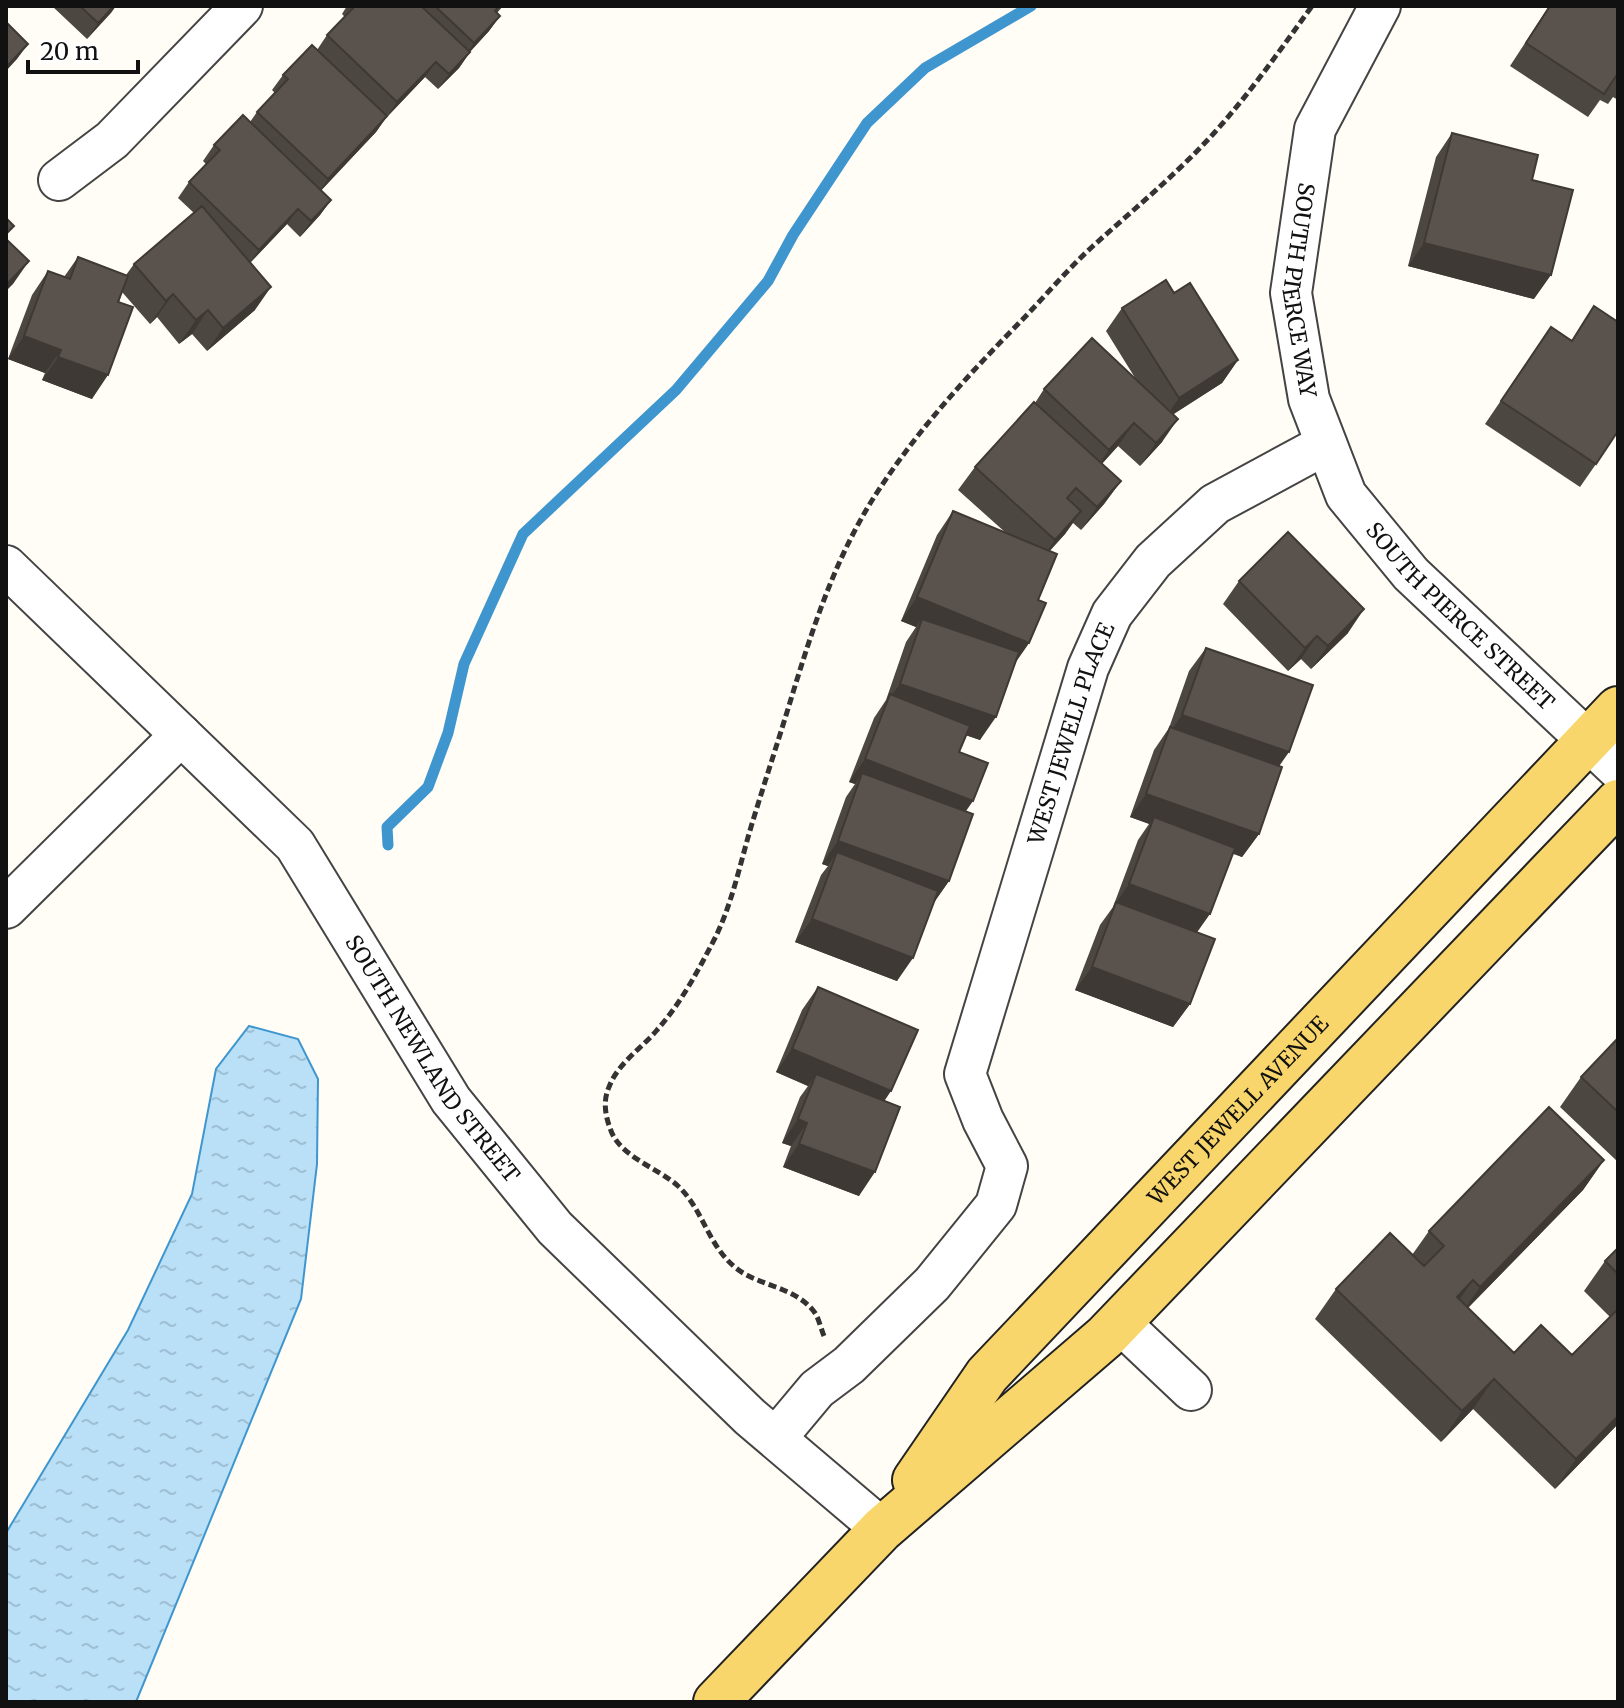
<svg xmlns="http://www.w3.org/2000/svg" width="1624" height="1708" font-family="Merriweather,serif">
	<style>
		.water { fill: url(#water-ripples); stroke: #3f96cf; stroke-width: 2 }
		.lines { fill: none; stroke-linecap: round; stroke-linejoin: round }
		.stream { stroke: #3f96cf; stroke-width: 11 }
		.minor-casing { stroke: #444; stroke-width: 44 }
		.major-casing { stroke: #222; stroke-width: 48 }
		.path { stroke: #333; stroke-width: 5; stroke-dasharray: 8 4; stroke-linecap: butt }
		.minor { stroke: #fff; stroke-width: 40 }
		.major { stroke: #f9d66b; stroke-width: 44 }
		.wall { fill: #4d4742 }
		.shaded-wall { fill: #3f3936 }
		.building { fill: #5a524d; stroke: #3f3936; stroke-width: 2 }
		.labels { text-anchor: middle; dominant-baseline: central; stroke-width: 8; stroke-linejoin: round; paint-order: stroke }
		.street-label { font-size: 22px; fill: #111; stroke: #fff }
	</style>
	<defs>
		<pattern id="water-ripples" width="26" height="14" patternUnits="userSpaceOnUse" patternTransform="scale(2)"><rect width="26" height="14" fill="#b9e0f7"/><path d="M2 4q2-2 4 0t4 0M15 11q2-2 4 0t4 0" fill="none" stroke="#9ebfd3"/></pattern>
	</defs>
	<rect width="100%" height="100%" fill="#fffdf5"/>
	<path class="water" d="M249,1026L298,1039L318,1079L317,1164L301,1299L136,1702H6V1533L128,1330L192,1194L216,1069Z"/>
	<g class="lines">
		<path class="stream" d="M388,845L387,827L428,787L448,733L464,664L523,534L676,390L768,281L793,235L867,123L925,68L1031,6"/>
		<defs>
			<g id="minor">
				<path id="s1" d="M1380,6L1315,129L1291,293L1309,399L1346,495L1411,574L1618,769"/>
				<path d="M59,180L112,140L242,6"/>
				<path id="s2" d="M6,566L295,845L451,1100L555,1228L750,1417L882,1529"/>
				<path d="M6,908L181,735"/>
				<path d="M1119,1322L1191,1390"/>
				<path id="s3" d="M776,1438L817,1389L849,1365L932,1284L996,1205L1007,1166L983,1120L965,1074L1088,668L1112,614L1153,561L1215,504L1326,444"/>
			</g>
			<g id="major">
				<path id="s4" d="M915,1480L987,1375L1618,709"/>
				<path d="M716,1702L882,1529L1105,1337L1618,802"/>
			</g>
		</defs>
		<use href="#minor" class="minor-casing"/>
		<use href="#major" class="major-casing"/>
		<path class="path" d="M824,1336C821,1329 819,1319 815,1313C797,1287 758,1286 736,1268C708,1246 703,1209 678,1186C657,1167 619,1157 610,1128C605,1115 603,1100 609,1087C618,1063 641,1049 657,1030C681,1003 698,971 715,938C732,904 740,864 751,827C764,784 778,742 791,699C813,627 836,555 878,491C920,427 969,374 1023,319C1046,295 1068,269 1093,246C1134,209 1177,174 1215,132C1250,93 1281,49 1312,6"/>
		<use href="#minor" class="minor"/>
		<use href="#major" class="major"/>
	</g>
	<path class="wall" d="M52,6H116L87,39Z
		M347,6H503L497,13L500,16L489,31L470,52L459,68L438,89L425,77L386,118L376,132L321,190L331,200L320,215L300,237L287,224L250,263L255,310L207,351L192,334L179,344L157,317L150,324L122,292L92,399L42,380L45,373L8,359L32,295L48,271L64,277L78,257L126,275L134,264L194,213L178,198L189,182L206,164L203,161L214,145L250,122L257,112L275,93L272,90L283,75L317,50L327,35L345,17L342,14Z
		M1549,6H1618V100L1613,97L1608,104L1600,100L1588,117L1510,66Z
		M1452,133L1534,299L1408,266L1436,157Z
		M1174,293L1238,360L1222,383L1173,414L1162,442L1140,466L1118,446L1102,464L1121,481L1104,504L1081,530L1073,523L1065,534L1049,551L1029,643L1015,663L980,740L966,735L959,752L966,811L949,881L934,902L897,981L795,942L821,875L828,866L822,864L846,797L855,784L849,782L874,718L886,700L906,642L916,627L901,621L937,535L953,511L1006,533L958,490L975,467L1035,403L1044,389L1137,381L1106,331L1122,308Z
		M1551,327L1596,464L1580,487L1485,424Z
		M1239,581L1348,633L1311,669L1301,659L1288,671L1223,604Z
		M1206,648L1280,766L1259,834L1242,857L1233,853L1197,932L1190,1004L1173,1027L1075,990L1100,925L1113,907L1138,840L1149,824L1130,817L1154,750L1169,728L1189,671Z
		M818,987L885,1101L859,1196L783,1167L791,1146L782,1143L800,1097L808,1086L776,1072L802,1010Z
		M1618,1038V1162L1560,1107L1581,1077Z
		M1604,1160L1583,1190L1468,1308L1514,1353L1572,1355L1610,1317L1584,1291L1605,1261L1618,1248V1424L1555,1489L1473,1409L1441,1442L1315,1319L1336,1289L1412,1255L1429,1231Z"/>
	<path class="shaded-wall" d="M114,6H116L111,13L87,39L98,23Z
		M500,16L489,31L463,59L474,43Z
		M28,44L17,59L6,71V67Z
		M470,52L459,68L438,89L449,74Z
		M436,62L425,77L386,118L397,102Z
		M387,116L376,132L317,195L328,179Z
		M331,200L320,215L300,237L311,221Z
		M298,209L287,224L248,265L259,250Z
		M1424,243L1551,275L1534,299L1408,266Z
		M29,261L13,284L6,291V285Z
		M271,287L255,310L207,351L223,328Z
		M173,294L157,317L150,324L166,301Z
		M208,310L192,334L179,344L196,320Z
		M24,336L61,350L45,373L8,359Z
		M58,357L108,375L92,399L42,380Z
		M1238,360L1222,383L1163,421L1179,398Z
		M1178,419L1162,442L1140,466L1156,443Z
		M1134,423L1118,446L1093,473L1109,450Z
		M1121,481L1104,504L1081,530L1097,507Z
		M1081,511L1065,534L1039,563L1055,540Z
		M917,597L1029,643L1013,666L922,619L916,627L901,621Z
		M1364,609L1348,633L1311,669L1328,646Z
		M1317,636L1301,659L1288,671L1305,648Z
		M900,684L996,717L980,740L885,708L886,703Z
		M1182,715L1289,752L1273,775L1166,738Z
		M865,759L973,801L957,824L862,773L855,784L849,782Z
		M1146,794L1259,834L1242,857L1151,825L1154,817L1150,824L1130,817Z
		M838,841L949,881L933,904L837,852L828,866L822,864Z
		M1129,884L1210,914L1193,938L1116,902L1113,907Z
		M812,919L913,958L897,981L795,942Z
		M1092,967L1190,1004L1173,1027L1075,990Z
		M792,1049L891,1091L875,1115L816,1074L808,1086L776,1072Z
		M798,1119L807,1123L791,1146L782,1143Z
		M799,1144L875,1172L859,1196L783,1167Z
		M1604,1160L1583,1190L1459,1317L1480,1287Z
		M1473,1280L1452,1310L1457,1297Z
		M1494,1379L1473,1409L1441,1442L1462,1411Z
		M1618,1416V1424L1555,1489L1576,1459Z"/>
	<path class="building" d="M80,6H114L98,23Z
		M355,6H421L470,52L449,74L436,62L397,102L327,35Z
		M435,6H499L495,11L500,16L474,43Z
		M1550,6H1618V77L1616,76L1604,94L1526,43Z
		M6,22L28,44L6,67Z
		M312,45L387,116L328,179L257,112L288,79L283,75Z
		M243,115L331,200L311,221L298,209L259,250L189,182L220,150L214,145Z
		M1452,133L1538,155L1532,180L1573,190L1551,275L1424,243Z
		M202,206L271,287L223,328L208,310L196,320L173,294L166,301L134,264Z
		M6,218L14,226L6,234Z
		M6,239L29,261L6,285Z
		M78,257L128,276L118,302L133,307L108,375L58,357L61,350L24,336L48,271L70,279Z
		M1166,280L1174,293L1190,283L1238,360L1179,398L1122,308Z
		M1594,306L1618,322V431L1596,464L1501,401L1551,327L1572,341Z
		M1092,338L1178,419L1156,443L1134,423L1109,450L1044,389Z
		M1034,402L1121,481L1097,507L1076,488L1067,498L1081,511L1055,540L975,467Z
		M953,511L1057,554L1038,600L1046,603L1029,643L917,597Z
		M1288,532L1364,609L1328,646L1317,636L1305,648L1239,581Z
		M922,619L1019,652L996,717L900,684Z
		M1206,648L1313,685L1289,752L1182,715Z
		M890,694L970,726L959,752L988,763L973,801L865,759Z
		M1170,727L1282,767L1259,834L1146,794Z
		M862,773L973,814L949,881L838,841Z
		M1154,817L1235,848L1210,914L1129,884Z
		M837,852L938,891L913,958L812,919Z
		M1116,902L1215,939L1190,1004L1092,967Z
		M818,987L918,1030L891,1091L792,1049Z
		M1618,1038V1112L1581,1077Z
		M816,1074L900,1107L875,1172L799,1144L807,1123L798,1119Z
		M1549,1107L1604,1160L1480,1287L1473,1280L1457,1297L1514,1353L1541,1325L1572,1355L1618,1309V1416L1576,1459L1494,1379L1462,1411L1336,1289L1390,1233L1424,1266L1444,1246L1429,1231Z
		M1618,1248V1274L1605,1261Z"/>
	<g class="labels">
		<g class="street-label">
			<text stroke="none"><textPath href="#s1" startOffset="302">SOUTH PIERCE WAY</textPath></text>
			<text stroke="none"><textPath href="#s1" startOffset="682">SOUTH PIERCE STREET</textPath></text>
			<text stroke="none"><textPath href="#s3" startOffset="820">WEST JEWELL PLACE</textPath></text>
			<text stroke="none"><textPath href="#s2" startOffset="656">SOUTH NEWLAND STREET</textPath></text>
			<text stroke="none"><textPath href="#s4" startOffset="492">WEST JEWELL AVENUE</textPath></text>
		</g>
	</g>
	<rect width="1624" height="1708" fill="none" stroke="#111111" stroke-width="16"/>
	<path d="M28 60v12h110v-12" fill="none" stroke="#111111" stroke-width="4"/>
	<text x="40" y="60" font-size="24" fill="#111111" stroke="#ffffff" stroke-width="6" paint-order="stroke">20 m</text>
</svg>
